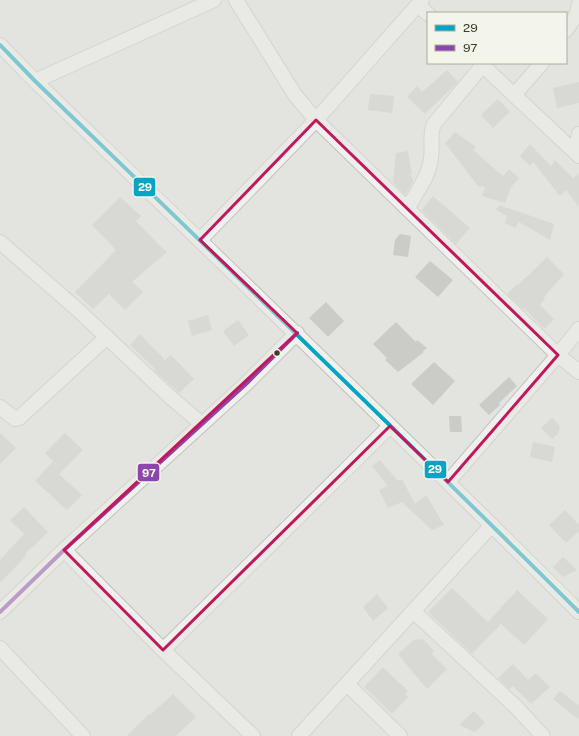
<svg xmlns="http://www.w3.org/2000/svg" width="579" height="736" font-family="'Public Sans',sans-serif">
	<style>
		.building { fill: #cbccc7 }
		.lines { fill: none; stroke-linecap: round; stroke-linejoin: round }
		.minor-casing { stroke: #c1c2bd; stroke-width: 16 }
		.minor { stroke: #f0f1ee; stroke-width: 14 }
		.bus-1-casing { stroke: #f3f5eb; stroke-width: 7 }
		.bus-2-casing { stroke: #f3f5eb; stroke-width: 7 }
		.bus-1 { stroke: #03a4c6; stroke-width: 4 }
		.bus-2 { stroke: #8e44ad; stroke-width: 4 }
		.marked { fill: none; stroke: #c2185b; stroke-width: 3; stroke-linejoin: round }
		.bus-dot { fill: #373f25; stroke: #f3f5eb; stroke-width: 1.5 }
		.line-badge { stroke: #f3f5eb; stroke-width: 1.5 }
		.badge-label { font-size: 11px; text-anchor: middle; font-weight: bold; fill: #fff }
	</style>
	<rect width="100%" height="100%" fill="#e3e4df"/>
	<path class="building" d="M447,70L458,82L425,114L407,97L417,86L422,92Z
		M579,82V103L557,108L553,88Z
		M370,94L394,96L392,113L368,110Z
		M498,99L510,112L493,128L481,115Z
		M455,132L476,147L473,150L503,176L509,169L519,178L511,187L505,203L482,196L485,187L478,186L445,143Z
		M530,144L551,166L555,160L573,178L579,173V207L566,190L560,196L533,162L530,166L520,156Z
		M408,151L412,175L408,174L413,178V182L405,195L393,182L396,153Z
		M433,196L470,228L456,244L421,210Z
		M120,197L141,216L136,221L158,244L167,252L132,282L143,292L125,310L109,294L93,309L75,292L116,250L92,225Z
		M499,205L554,224L550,240L519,222L515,228L505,223L507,216L496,210Z
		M400,234L411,236L408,257L393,255L395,240Z
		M547,257L564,274L544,297L545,298L540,305L554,319L544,329L524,308L523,309L507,294L517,284L518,285Z
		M430,261L453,280L438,297L415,277Z
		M326,302L344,321L328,337L309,318Z
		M208,315L212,330L192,336L188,321Z
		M238,320L249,335L234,346L223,331Z
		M396,322L416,342L417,340L427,348L423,351L424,352L398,372L385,360L387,358L373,344Z
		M140,334L165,360L171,355L194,379L179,393L154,370L155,369L130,345Z
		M434,362L455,381L433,405L411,384Z
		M509,377L517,386L499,403L500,405L489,415L479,405Z
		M449,416H461L462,432H450Z
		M552,418L560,426L558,434L552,439L541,428Z
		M0,433L16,448L0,464Z
		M65,433L83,450L59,474L82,495L67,510L35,481L53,461L45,453Z
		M533,442L555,447L552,462L530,457Z
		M380,460L398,481L402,479L415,504L426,495L444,525L432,530L402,502L388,508L379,490L388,486L372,466Z
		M24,507L48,532L25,554L26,556L0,583V560L24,534L10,520Z
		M565,510L579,525V531L566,543L549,525Z
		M563,557L577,570L563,577L553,567Z
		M452,588L488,622L517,590L548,619L524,645L501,624L472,654L428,612Z
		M377,594L388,608L373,621L363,607Z
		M423,639L434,651L432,654L447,669L427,689L398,654L414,640Z
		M513,664L528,680L536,673L550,687L531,704L513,686L509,689L498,678Z
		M383,667L408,691L405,694L408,697L392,714L364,687Z
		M560,691L579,706V720L553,699Z
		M173,694L196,717L176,736H127L149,714L150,715Z
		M474,711L485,723L475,732L459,725Z"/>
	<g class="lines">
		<defs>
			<path id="minor" d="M236,0L295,95L316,120L558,355L579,372
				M418,5L428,14
				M566,30L576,16L579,4
				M0,45L35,81C217,257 400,433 579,612
				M480,63L579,156
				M35,81L214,0
				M514,95L542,63
				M575,152L579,134
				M407,209C416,193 429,177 431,158C433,147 429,135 434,124L482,66
				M200,240L316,120L422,0
				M0,242L78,310L169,396L202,424
				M0,407L15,419L19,418L107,337
				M448,482L558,355L579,329
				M64,550L163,650L253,736
				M413,611L516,707L543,736
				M0,612L64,550L247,383L297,333
				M0,648L83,736
				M163,650L277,538L390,426
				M347,684L400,736
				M299,736L492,525"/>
		</defs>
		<use href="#minor" class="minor-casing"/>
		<use href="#minor" class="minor"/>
		<defs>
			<path id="bus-1" d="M0,45L35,81C217,257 400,433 579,612"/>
			<path id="bus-2" d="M0,612L64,550L247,383L297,333"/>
		</defs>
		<use href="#bus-1" class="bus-1-casing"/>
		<use href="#bus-2" class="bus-2-casing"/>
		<use href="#bus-1" class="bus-1"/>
		<use href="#bus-2" class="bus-2"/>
	</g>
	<path d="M0 0H579V736H0ZM316,120L558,355L448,482L390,426L163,650L64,550L297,333L200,240Z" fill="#e3e4df" fill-opacity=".55" fill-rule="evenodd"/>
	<path class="marked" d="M316,120L558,355L448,482L390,426L163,650L64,550L297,333L200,240Z"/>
	<circle class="bus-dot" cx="277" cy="353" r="3.5"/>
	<g class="line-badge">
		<rect x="133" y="177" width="23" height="20" rx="4" fill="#03a4c6"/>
		<rect x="424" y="460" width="23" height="19" rx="4" fill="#03a4c6"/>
		<rect x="137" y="463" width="23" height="19" rx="4" fill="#8e44ad"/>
	</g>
	<g class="badge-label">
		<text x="145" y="191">29</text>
		<text x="435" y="473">29</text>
		<text x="149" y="477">97</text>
	</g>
	<rect x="427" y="12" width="140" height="52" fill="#f3f5eb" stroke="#a8ac9c"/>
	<rect x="435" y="25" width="20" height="6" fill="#03a4c6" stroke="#a8ac9c"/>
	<text x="463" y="32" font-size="12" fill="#373f25">29</text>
	<rect x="435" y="45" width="20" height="6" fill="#8e44ad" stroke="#a8ac9c"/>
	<text x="463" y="52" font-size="12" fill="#373f25">97</text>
</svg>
